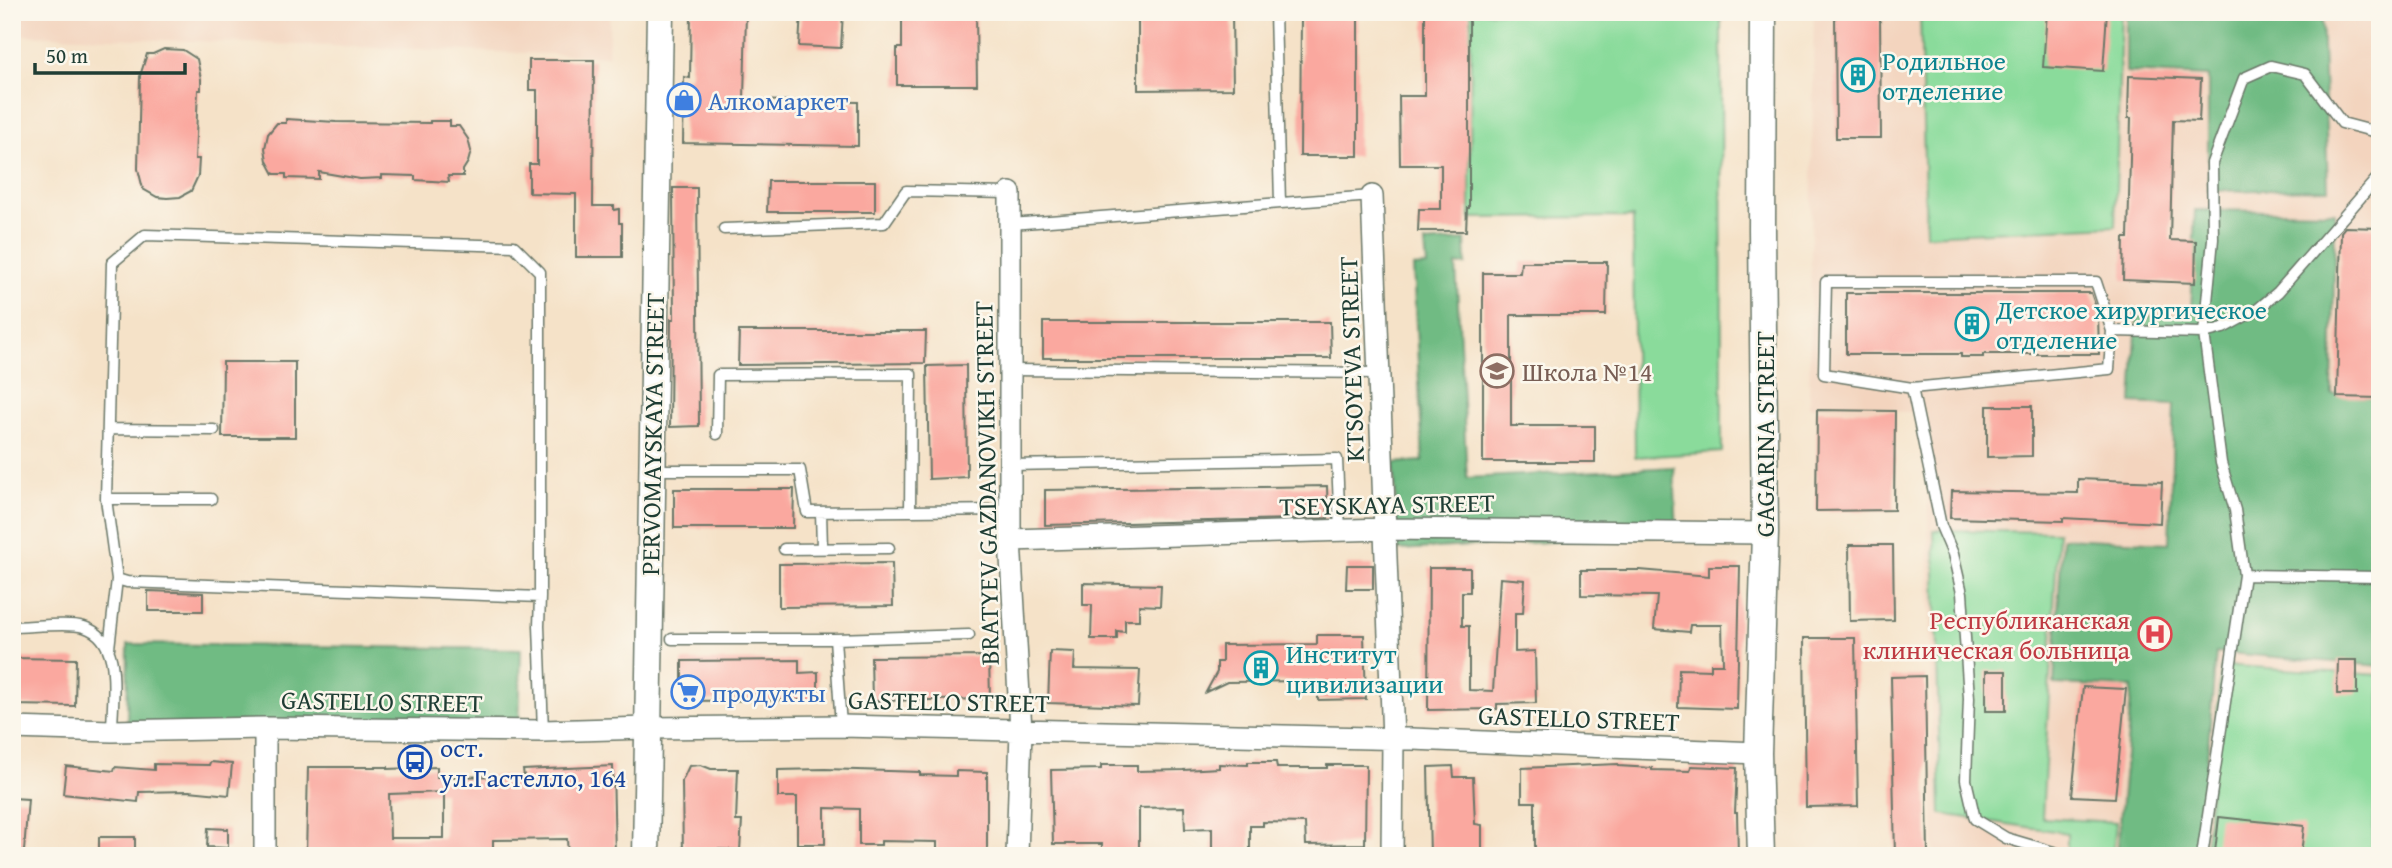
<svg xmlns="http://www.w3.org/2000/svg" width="2392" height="868" font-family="'Gentium Book Plus',serif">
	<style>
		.built { fill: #f3d4be }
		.green { fill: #8adb9b; stroke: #548c68; stroke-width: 2 }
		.forest { fill: #6fbb83; stroke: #477c5c; stroke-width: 2 }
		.building { fill: #faa89f; fill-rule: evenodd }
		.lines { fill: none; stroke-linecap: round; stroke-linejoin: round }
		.service-casing { stroke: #6a7768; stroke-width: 13 }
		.minor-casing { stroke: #6a7768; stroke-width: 24 }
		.tertiary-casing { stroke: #6a7768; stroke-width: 29 }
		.service { stroke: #fff; stroke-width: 10 }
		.minor { stroke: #fff; stroke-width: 21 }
		.tertiary { stroke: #fff; stroke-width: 26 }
		.labels { text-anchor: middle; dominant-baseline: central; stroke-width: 5; stroke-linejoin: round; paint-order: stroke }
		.culture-label { font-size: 26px; fill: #0d838f; stroke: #fbf7ec; text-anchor: start }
		.shop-label { font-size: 26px; fill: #366cbe; stroke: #fbf7ec; text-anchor: start }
		.street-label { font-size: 26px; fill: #1f3d34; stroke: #fbf7ec }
		.education-label { font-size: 26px; fill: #785e54; stroke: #fbf7ec; text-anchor: start }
		.health-label { font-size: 26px; fill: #be3a42; stroke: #fbf7ec; text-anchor: end }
		.transit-label { font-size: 26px; fill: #164399; stroke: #fbf7ec; text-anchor: start }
	</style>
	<rect width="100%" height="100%" fill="#fbf7ec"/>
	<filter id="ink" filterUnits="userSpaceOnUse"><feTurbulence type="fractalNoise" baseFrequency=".0143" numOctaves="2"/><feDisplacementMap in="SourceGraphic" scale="14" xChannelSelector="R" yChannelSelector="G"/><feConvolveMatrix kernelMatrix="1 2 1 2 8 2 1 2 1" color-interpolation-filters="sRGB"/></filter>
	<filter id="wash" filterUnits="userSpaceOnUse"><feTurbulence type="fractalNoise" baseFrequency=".00686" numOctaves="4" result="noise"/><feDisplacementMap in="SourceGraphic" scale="28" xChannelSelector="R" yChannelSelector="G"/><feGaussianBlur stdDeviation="1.57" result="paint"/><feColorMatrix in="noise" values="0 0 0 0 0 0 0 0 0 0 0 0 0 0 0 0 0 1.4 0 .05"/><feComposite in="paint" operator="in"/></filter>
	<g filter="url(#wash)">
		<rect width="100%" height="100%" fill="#f5e2c8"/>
		<path class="built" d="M12,12H610L608,56L26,35L12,34Z
			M1814,12H2380V856H1934L1926,413L1809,407Z"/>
		<path class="green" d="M1471,12H1721L1722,452L1635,457L1633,217L1470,218Z
			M1920,12H2121L2115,226L1926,235Z
			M1934,530L2058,532L2042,818L2116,822L2113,856H2067V833L1941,814Z
			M2221,665L2380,675V755L2371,856H2205Z"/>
		<path class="forest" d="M2126,12H2327L2322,16L2328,189L2208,191V76L2126,72Z
			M2195,210L2335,212L2332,394L2380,398V666L2216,652L2199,856H2117L2132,687L2054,684L2062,538L2169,543L2174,405L2132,403L2137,316H2191Z
			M1465,240L1466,264L1456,265L1467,478L1674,467L1677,535L1398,550L1394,463L1423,461L1413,267L1427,266L1425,243Z
			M128,644L521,649L519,733L127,727Z"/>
		<g id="blocks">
			<path class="building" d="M691,12H746L744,100L858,102V146L683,143L684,77L690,78Z
				M801,12H843L841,48L799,46Z
				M902,12H976L977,85H897V48H902Z
				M1138,12H1232L1233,89L1138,90Z
				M1301,12H1358V156H1300Z
				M1425,12H1469V208H1467L1466,231H1418L1419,209H1441V165H1400L1399,96H1425Z
				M1835,12H1880L1881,138H1836Z
				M2047,12H2107L2103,71L2043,67Z
				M164,49L183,50L197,59L201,79V90H198L195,159H199L198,176L191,191L180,197L167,198L157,197L143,189L138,169L140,76L147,54H153Z
				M529,60H594L593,206H614V210L619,209V223H622V257H576V194L529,193V164H537V90H529Z
				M2129,76L2201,79L2199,121L2173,120L2170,240L2196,241L2195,283L2123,280L2124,238H2128L2131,118H2128Z
				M286,119L336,122L430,123V121H450V126H459L468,139L471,151L468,162L463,170V176H448L449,182L415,180V176L382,175V178L360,179L319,172V179L286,178V174H274L267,161L265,148L268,134L277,123H286Z
				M768,181H875V212H767Z
				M673,188H697L699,426L670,427L671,319H674Z
				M2345,227L2380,228V398L2337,397L2341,232Z
				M1521,262H1607L1606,315H1511V426H1595V462H1483V273H1520Z
				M1846,293H2091L2098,313L2099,354H1983V357H1961V354H1846Z
				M1043,322H1330L1331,358H1043Z
				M739,331H926L925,363L738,365Z
				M223,362H295V437H222Z
				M966,365L967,477L929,479L927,366Z
				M1987,406H2032V456L1987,457Z
				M1817,410L1895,411L1894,510L1816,511Z
				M2078,479L2162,482L2160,523L2063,518V521L1950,518L1951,491L2078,493Z
				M1327,486L1328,518L1045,525V490Z
				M674,489H794L793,528H674Z
				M1849,545H1893L1894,620L1850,621Z
				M892,563L893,606L779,607V564Z
				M1347,565H1373V589H1346Z
				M1709,566H1740L1737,709L1678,707L1679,669L1711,670V664H1723L1722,625H1690L1689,632L1654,629L1657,596L1581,595V570H1640L1709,576Z
				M1429,568H1470V592H1462V626H1469V690L1493,691L1500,578L1525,580L1523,613H1515V652L1535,651L1536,703L1497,704V709L1428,710Z
				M1083,583L1161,585L1160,606L1139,605V620H1125V632L1117,631V639H1091L1092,605H1083Z
				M148,591L203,593V611H148Z
				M1317,635H1364L1366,699L1318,700V681L1227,682L1206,692L1217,672V662H1222V645L1317,644Z
				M1804,638H1855L1858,806L1806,807Z
				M1050,651L1075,652L1074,669L1140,670L1138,706L1048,703Z
				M989,656L990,699L872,701L871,657Z
				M12,658L76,659L75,706L12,705Z
				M799,660V673L818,672V700L682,701V661Z
				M2338,660H2357V694H2337Z
				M1986,671H2006V711H1986Z
				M1925,676L1928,856H1895L1891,677Z
				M2083,687L2126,689L2115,798L2072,796Z
				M210,762L232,764L229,795L189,791L139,792L138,802L63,794L66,766L114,771L115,767L154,770V764L209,765Z
				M1248,762H1276L1277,768H1327V765H1366L1365,844L1306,845L1305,823L1263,822V826H1250V853H1212V828L1185,829L1184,807L1139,808V850H1102V844H1053L1051,770L1101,769V765H1137V771L1183,770L1219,768V764L1248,765Z
				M1618,764V766L1652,768V770L1690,771L1691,766L1737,768L1735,813H1737L1738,856L1585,852V854L1535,856V802H1522V768Z
				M701,765L711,769H738L736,821H742L740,850L711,849V856H683L682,781L689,766Z
				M613,766L615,856H568L567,839L493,840V856H306L308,767H388V769L437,767V777L524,776L523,770ZM444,792V838H390L389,794Z
				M1453,766L1454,777H1473L1475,824L1482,825V856H1430L1428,767Z
				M825,769L920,772V775L956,776V771L987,772V856H937V842L881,841V845H859V809L825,808V844H797V797H778V770Z
				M12,798L28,799L24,851L12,850Z
				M2219,817L2304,826L2301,856H2248L2215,852Z
				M208,828L228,829V848L207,847Z
				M99,837H135V856H99Z"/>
		</g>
	</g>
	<g filter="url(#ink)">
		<use href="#blocks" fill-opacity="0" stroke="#6a7768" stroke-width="2"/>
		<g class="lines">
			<defs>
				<path id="service" d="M1275,12L1280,203
					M1011,224L1372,196
					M724,229L884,223L906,191L1010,193
					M1826,282H2096L2112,331L2109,369L1912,388L1824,374Z
					M2112,331L2204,333L2223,328L2258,309L2278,292L2380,175
					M1010,370L1380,373
					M1912,388L1941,526L1953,554L1962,593L1969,698L1966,780L1975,819L2006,838L2067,856
					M108,429L214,430
					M717,434L718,375L911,374L910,511L1010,510
					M1010,465L1337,459L1340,531
					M652,470H800L807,512L910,511
					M106,499H211
					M821,512L822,548
					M784,549L889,548
					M2244,575L2380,577
					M540,597L127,582L117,579L106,499L112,263L145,235L514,246L540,272V597L539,626L543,731
					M12,627C30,627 69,622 84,627C124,639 112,698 112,731
					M672,639H835L841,726
					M835,639L969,635
					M109,648L117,579
					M2202,856L2244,575L2235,510L2221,463L2204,333L2213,239L2212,163L2244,78L2271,66L2305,74L2342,123L2380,133"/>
				<path id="minor" d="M1010,193V540L1021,730L1017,856
					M1372,196L1393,739L1392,856
					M1010,540L1385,529L1765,533
					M12,728L112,731L265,728L543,731L647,728L841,726L1412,739L1758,753
					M265,728V856"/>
				<path id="tertiary" d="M646,856L660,12
					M1761,856L1758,753L1765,533L1762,229L1763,12"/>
			</defs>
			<use href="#service" class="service-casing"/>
			<use href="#minor" class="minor-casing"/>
			<use href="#tertiary" class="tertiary-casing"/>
			<use href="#service" class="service"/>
			<use href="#minor" class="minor"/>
			<use href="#tertiary" class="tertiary"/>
		</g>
	</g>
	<defs>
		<symbol id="building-ring" viewBox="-11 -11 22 22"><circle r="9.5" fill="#fbf7ec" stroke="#0f9aa8" stroke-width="1.5"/><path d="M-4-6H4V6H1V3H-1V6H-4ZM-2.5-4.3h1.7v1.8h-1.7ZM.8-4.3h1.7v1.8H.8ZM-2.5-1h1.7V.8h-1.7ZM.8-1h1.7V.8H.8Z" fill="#0f9aa8"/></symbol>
		<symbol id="shop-ring" viewBox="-11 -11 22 22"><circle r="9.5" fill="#fbf7ec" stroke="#3f7fe0" stroke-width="1.5"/><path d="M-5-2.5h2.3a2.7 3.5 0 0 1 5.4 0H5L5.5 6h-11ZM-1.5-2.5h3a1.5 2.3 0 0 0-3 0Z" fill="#3f7fe0"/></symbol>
		<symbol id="school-ring" viewBox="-11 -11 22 22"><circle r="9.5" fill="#fbf7ec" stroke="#8d6e63" stroke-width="1.5"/><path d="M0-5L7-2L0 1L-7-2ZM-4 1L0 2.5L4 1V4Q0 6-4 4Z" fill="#8d6e63"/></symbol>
		<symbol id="hospital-ring" viewBox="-11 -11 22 22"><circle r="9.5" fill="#fbf7ec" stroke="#e0444e" stroke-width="1.5"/><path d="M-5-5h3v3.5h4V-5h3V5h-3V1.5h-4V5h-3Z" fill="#e0444e"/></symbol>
		<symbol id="supermarket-ring" viewBox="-11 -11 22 22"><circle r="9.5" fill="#fbf7ec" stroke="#3f7fe0" stroke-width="1.5"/><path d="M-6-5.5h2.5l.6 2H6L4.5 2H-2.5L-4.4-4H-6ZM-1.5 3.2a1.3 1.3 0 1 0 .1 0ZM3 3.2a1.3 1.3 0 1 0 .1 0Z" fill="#3f7fe0"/></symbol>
		<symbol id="bus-ring" viewBox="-11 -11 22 22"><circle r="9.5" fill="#fbf7ec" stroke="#1a4fb4" stroke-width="1.5"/><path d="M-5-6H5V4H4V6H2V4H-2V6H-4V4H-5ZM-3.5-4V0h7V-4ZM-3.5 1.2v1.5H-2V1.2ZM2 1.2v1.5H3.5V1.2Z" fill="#1a4fb4"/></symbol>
	</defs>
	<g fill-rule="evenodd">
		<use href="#building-ring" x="1839" y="56" width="38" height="38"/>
		<use href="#shop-ring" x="665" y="81" width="38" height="38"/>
		<use href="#building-ring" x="1953" y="305" width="38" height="38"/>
		<use href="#school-ring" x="1478" y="352" width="38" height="38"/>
		<use href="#hospital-ring" x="2136" y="615" width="38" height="38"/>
		<use href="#building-ring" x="1242" y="649" width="38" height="38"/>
		<use href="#supermarket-ring" x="669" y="673" width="38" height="38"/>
		<use href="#bus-ring" x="396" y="743" width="38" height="38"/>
	</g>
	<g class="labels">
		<g class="culture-label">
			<text x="1882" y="60">Родильное<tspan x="1882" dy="30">отделение</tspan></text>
			<text x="1996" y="309">Детское хирургическое<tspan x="1996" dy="30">отделение</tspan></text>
			<text x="1286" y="653">Институт<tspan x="1286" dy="30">цивилизации</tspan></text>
		</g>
		<g class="shop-label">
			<text x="708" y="100">Алкомаркет</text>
			<text x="712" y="692">продукты</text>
		</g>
		<g class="street-label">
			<text transform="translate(1351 359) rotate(-92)">KTSOYEVA STREET</text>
			<text transform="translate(652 434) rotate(-89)">PERVOMAYSKAYA STREET</text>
			<text transform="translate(1764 434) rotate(-90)">GAGARINA STREET</text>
			<text transform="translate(986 483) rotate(-91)">BRATYEV GAZDANOVIKH STREET</text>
			<text transform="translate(1387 504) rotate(-1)">TSEYSKAYA STREET</text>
			<text transform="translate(382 701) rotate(1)">GASTELLO STREET</text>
			<text transform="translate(949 701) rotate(1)">GASTELLO STREET</text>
			<text transform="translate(1579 718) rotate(2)">GASTELLO STREET</text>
		</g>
		<g class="education-label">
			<text x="1522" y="371">Школа №14</text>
		</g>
		<g class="health-label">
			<text x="2130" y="619">Республиканская<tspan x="2130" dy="30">клиническая больница</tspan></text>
		</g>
		<g class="transit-label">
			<text x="440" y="747">ост.<tspan x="440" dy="30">ул.Гастелло, 164</tspan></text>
		</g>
	</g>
	<rect width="2392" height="868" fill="none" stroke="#fbf7ec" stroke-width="42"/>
	<path d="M35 63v10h150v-10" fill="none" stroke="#1f3d34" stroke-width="3.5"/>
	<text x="46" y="63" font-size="21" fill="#1f3d34" stroke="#fbf7ec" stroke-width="5" paint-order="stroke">50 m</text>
</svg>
